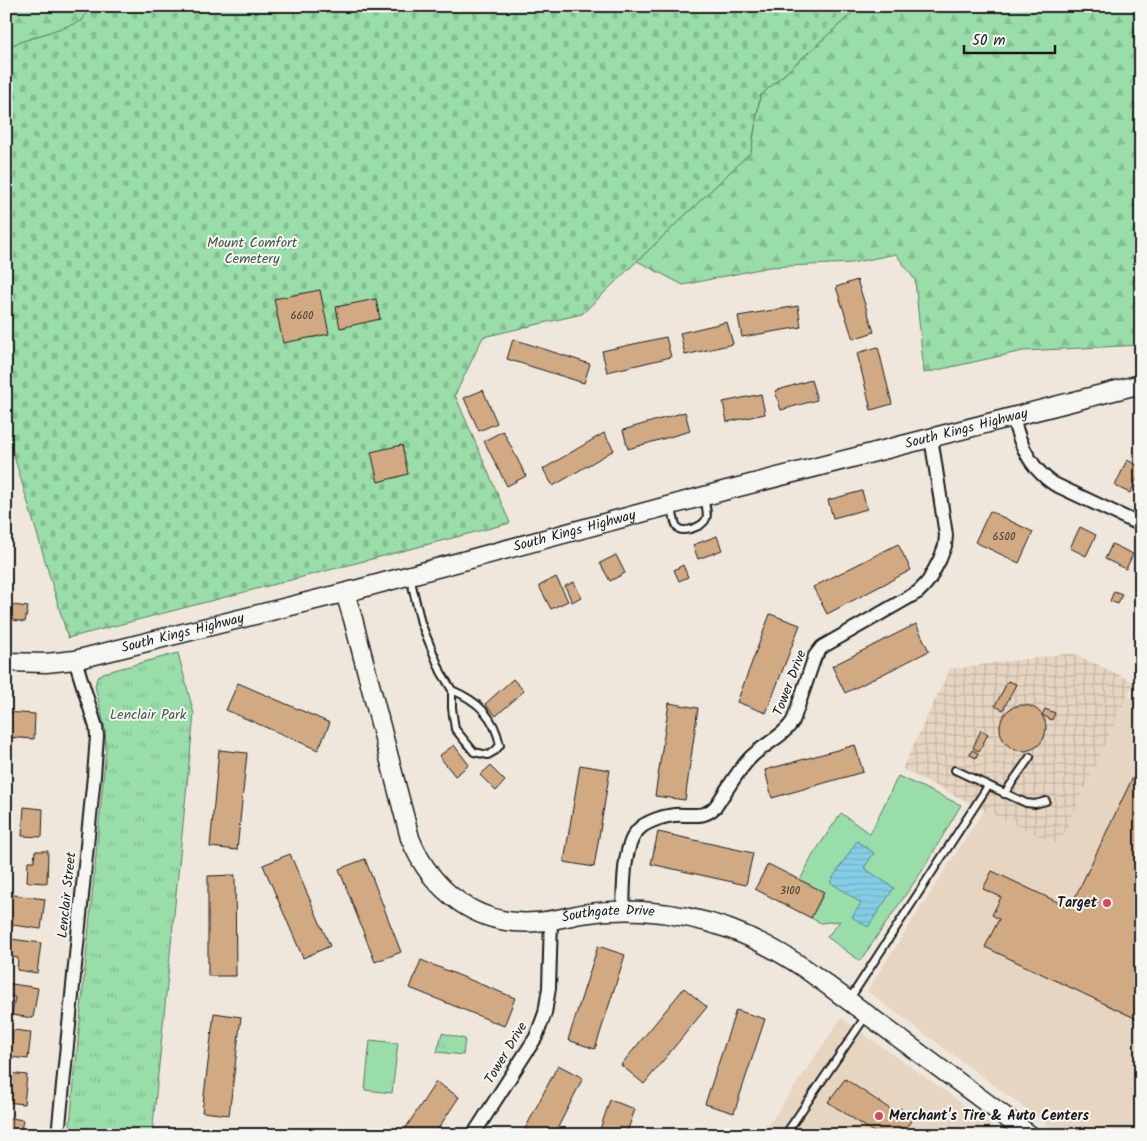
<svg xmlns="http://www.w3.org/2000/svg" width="1147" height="1141" font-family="Kalam,sans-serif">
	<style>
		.built { fill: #e6d5c1 }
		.industrial { fill: url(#industrial-grid) }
		.grass { fill: #99dda9; stroke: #5a7c62 }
		.forest { fill: url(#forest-firs); stroke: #5a7c62 }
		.cemetery { fill: url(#cemetery-stones); stroke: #5a7c62 }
		.park { fill: url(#park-tufts); stroke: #5a7c62 }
		.water { fill: url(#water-rules); stroke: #5b8695 }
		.building { fill: #d1aa83; stroke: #1c1c1c }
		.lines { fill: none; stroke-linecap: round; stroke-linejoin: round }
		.lane-casing { stroke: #1c1c1c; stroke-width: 10 }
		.street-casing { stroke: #1c1c1c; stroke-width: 16 }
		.secondary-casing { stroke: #1c1c1c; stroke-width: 21 }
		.lane { stroke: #f6f6f2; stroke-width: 6 }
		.street { stroke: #f6f6f2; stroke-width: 12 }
		.secondary { stroke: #f6f6f2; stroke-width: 18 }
		.poi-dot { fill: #d1495b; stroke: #f6f6f2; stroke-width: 2 }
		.labels { text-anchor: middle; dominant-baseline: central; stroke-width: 4; stroke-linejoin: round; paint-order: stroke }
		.number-label { font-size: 11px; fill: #494036 }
		.park-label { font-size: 14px; fill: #425646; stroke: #f6f6f2 }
		.street-label { font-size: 14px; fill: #1c1c1c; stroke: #f6f6f2 }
		.poi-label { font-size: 14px; font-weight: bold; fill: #1c1c1c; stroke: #f6f6f2; text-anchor: end }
	</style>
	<defs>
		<pattern id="industrial-grid" width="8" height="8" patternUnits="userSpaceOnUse" patternTransform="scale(1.25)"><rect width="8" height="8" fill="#e6d5c1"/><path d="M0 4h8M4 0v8" fill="none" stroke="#c5b6a5"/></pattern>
		<pattern id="forest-firs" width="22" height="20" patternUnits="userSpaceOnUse" patternTransform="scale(1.25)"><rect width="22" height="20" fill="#99dda9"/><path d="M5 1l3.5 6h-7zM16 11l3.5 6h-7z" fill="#83bd91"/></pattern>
		<pattern id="cemetery-stones" width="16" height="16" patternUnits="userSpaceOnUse" patternTransform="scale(1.25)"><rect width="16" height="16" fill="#99dda9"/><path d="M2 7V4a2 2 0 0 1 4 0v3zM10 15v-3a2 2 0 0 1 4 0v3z" fill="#83bd91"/></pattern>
		<pattern id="park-tufts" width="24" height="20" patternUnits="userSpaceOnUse" patternTransform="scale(1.25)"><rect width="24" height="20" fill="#99dda9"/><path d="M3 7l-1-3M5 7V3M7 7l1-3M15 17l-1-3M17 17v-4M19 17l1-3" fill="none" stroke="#83bd91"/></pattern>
		<pattern id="water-rules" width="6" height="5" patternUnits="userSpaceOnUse" patternTransform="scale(1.25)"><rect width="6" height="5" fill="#85cde6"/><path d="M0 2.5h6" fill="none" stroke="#72afc5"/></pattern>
	</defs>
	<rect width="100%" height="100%" fill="#efe7dc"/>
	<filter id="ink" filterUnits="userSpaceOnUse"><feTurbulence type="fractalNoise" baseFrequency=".02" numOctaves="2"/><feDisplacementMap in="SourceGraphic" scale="10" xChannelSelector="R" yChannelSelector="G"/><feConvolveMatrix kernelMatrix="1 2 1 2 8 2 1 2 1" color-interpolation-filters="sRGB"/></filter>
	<g filter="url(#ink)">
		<path class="built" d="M1128,696L1141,702V1135H1061L867,991L984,810L1059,844Z
			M841,1018L945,1091L1004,1135H762Z"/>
		<path class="industrial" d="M1073,653L1134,682L1059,845L984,810L902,769L950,669Z"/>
		<path class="grass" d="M898,776L961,805L922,871L860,961L827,937L840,921L821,923L811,918L824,893L800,880L813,855L841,813L870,834Z
			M370,1040L398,1043L392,1093L365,1090Z"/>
		<path class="forest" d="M6,6H90L83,21L6,47Z
			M860,6H1141V345L1023,351L924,373L915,280L896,254L851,263L769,267L683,285L637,261L751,152L760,96Z"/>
		<path class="cemetery" d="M90,6H860L760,96L751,152L582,314L483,337L455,395L510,523L68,638L6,429V47L82,21Z"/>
		<path class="park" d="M178,653L194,714L152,1135H69L106,750L105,729L95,686L97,678L103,673Z
			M442,1033L465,1039L463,1055L437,1052Z"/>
		<path class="water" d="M857,841L874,853L864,868L894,888L868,927L852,917L861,903L830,882Z"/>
		<path class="building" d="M857,280L874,332L853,339L836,287Z
			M320,290L329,334L283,343L274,299Z
			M376,299L380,319L340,328L336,307Z
			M798,306L801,327L742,337L738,316Z
			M727,322L733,344L685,355L680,333Z
			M666,337L671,357L607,372L602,351Z
			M513,339L590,364L584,383L507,359Z
			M878,347L892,404L871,410L857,353Z
			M811,380L817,400L781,410L775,391Z
			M483,390L497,423L479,431L464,398Z
			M761,394L765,414L727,422L723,402Z
			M685,412L690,431L628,449L623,430Z
			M503,431L526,476L507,486L484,441Z
			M604,433L614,450L553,486L543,469Z
			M402,445L408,474L378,482L371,452Z
			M1127,460L1141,467V471L1130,493L1115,486Z
			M862,491L867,509L833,518L828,500Z
			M990,511L1033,532L1019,563L975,542Z
			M1080,527L1096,535L1086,556L1070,548Z
			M717,536L722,550L698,559L693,545Z
			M898,544L911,570L827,614L813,587Z
			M1112,544L1133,554L1126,569L1105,559Z
			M616,555L625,573L610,581L600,563Z
			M683,565L688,577L679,581L674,570Z
			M556,577L568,601L551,609L539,586Z
			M574,582L581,597L572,602L565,586Z
			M1114,591L1122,594L1118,604L1110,601Z
			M6,604L28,607L25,622L6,619Z
			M770,614L800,625L766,713L737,702Z
			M916,624L929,651L845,693L832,666Z
			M513,679L524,691L496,716L485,704Z
			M1008,681L1016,684L1003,710L995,706Z
			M238,683L330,723L318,750L226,710Z
			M669,703L698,708L685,800L655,796Z
			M1000 728a23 23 0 1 1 46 0a23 23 0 1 1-46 0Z
			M1045,709L1055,713L1052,720L1042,715Z
			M6,712L35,714L34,739L6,737Z
			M981,730L988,734L979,751L973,748Z
			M454,745L469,765L455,776L439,756Z
			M855,745L863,772L772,798L765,770Z
			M219,750L247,753L237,850L210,847Z
			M972,750L978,753L976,758L970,755Z
			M580,765L610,770L594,867L564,862Z
			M490,766L505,781L496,791L480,775Z
			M1133,777L1141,781V1021L985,947L999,919L992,915L1001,897L983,889L992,871L1070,908Z
			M24,807L43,809L42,837L22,836Z
			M658,832L753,853L746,885L651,864Z
			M35,851H48L47,883L27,882L28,861H34Z
			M290,854L330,946L303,958L263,865Z
			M365,859L401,952L375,962L339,869Z
			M768,864L824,892L811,918L755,889Z
			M235,875L236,976H208V876Z
			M6,894L45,899L41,929L13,925V922L6,921Z
			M11,939L41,943L37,973L17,970L18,958L8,956Z
			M598,946L625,955L595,1049L568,1040Z
			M421,960L515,998L504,1026L410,988Z
			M6,983L38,988L33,1018L12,1015L15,997L6,996Z
			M684,988L707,1007L644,1084L621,1065Z
			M736,1010L765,1019L734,1113L705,1104Z
			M214,1013L241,1017L229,1115L202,1112Z
			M13,1030L31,1032L28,1059L10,1057Z
			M558,1065L583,1078L554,1135H522Z
			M7,1073L27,1075L24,1104L6,1102Z
			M845,1079L896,1113L900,1108L913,1118L905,1129L901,1127L895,1135H878L828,1102Z
			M436,1082L459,1097L434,1135H401Z
			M610,1100L635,1109L626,1135H598Z
			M6,1117L23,1120L20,1135H6Z"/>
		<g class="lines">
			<defs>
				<path id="lane" d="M672,506C673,512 674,525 679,529C683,531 687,530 691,529C711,523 708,515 704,498
					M410,577L421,623L441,672L452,690V708L455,729L474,752L488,755L495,751L500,745C494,716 478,701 452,690
					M955,770L1026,803L1035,804L1046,801
					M1004,794L1030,757
					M849,1000L988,786
					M785,1135L866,1016"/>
				<path id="street" d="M1013,417C1019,443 1031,469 1054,484L1141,525
					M623,911C624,888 622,844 640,828C644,824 652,821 657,819C666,816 674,814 684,815C698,815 706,817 716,806C727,790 737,771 751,757C764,744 783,737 793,721L815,656L822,647L918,592L924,586L929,580L940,559L945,546L946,535L931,437
					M58,1135L94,776L97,736L96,727L75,660
					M473,1135L536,1037L545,1013L549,988L551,920"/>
				<g id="secondary">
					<path id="s1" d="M345,593L353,619L410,838C431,891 478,927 536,922C552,921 566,917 581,914C601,911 622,910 642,911C707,916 754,934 807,970L1030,1135"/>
					<path id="s2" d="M6,662L46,663L75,660L355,590L727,490L1141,384"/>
				</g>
			</defs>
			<use href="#lane" class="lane-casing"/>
			<use href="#street" class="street-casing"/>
			<use href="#secondary" class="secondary-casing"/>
			<use href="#lane" class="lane"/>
			<use href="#street" class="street"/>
			<use href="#secondary" class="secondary"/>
		</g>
	</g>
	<g class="poi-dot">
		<circle cx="1107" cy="903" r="5"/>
		<circle cx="879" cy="1116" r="5"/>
	</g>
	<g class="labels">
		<g class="number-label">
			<text x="302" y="316">6600</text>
			<text x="1004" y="537">6500</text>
			<text x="790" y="891">3100</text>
		</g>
		<g class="park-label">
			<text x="252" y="243">Mount Comfort<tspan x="252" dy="16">Cemetery</tspan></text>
			<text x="148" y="715">Lenclair Park</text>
		</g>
		<g class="street-label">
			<text stroke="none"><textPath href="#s2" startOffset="990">South Kings Highway</textPath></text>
			<text stroke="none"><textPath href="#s2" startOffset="585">South Kings Highway</textPath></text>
			<text stroke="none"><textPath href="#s2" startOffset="180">South Kings Highway</textPath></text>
			<text transform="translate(790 683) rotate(-69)">Tower Drive</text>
			<text transform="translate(67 895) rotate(-84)">Lenclair Street</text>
			<text stroke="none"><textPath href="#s1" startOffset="489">Southgate Drive</textPath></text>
			<text transform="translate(506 1053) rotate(-59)">Tower Drive</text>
		</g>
		<g class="poi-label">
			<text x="1097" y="903">Target</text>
			<text x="889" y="1116" text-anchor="start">Merchant's Tire &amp; Auto Centers</text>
		</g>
	</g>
	<rect width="1147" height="1141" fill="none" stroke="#f6f6f2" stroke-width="25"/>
	<rect x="12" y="12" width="1122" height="1116" fill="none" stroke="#1c1c1c" stroke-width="2" filter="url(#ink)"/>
	<path d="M964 45v8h91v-8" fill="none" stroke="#1c1c1c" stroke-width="2.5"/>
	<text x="972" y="45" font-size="15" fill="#1c1c1c" stroke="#f6f6f2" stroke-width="4" paint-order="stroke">50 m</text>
</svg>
